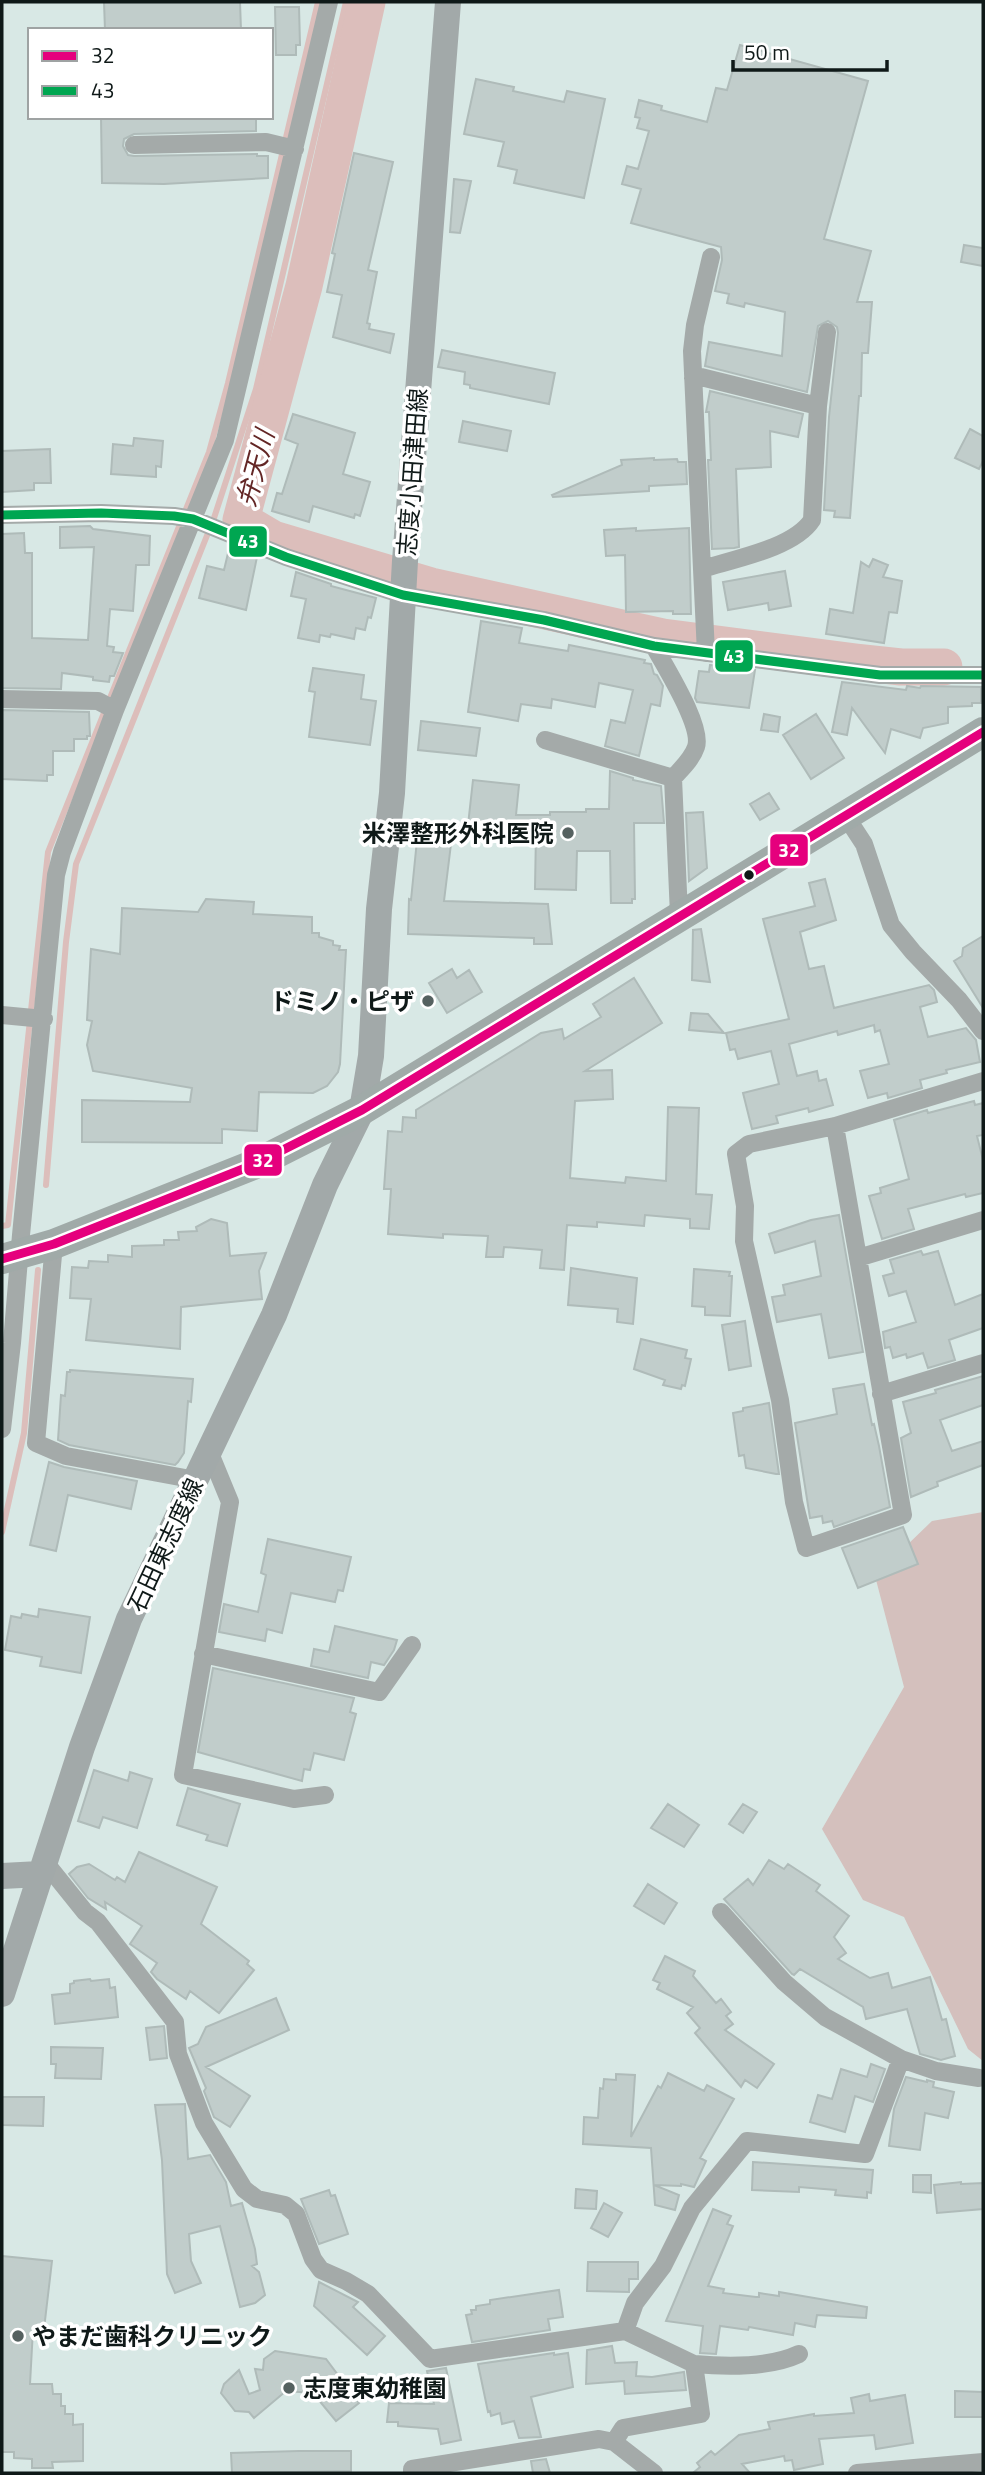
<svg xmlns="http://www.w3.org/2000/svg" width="985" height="2475" font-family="'Titillium Web','Noto Sans JP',sans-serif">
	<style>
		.forest { fill: #d4c0bd }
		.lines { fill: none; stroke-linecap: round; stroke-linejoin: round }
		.stream { stroke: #dcbebb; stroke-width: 6 }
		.river { stroke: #dcbebb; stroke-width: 37 }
		.building { fill: #c1cdcb; stroke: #afbbb9; stroke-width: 2 }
		.minor { stroke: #a4aaa9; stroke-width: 18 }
		.secondary { stroke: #a2a9a9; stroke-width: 26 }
		.trunk { stroke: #a0aaa8; stroke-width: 30 }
		.bus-1-casing { stroke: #fff; stroke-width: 14 }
		.bus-2-casing { stroke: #fff; stroke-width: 14 }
		.bus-1 { stroke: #e5007d; stroke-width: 9 }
		.bus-2 { stroke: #00a651; stroke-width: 9 }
		.poi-dot { fill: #556160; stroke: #fff; stroke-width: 2.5 }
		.bus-dot { fill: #0f1918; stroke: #fff; stroke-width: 2.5 }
		.labels { text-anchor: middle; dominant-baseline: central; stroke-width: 7; stroke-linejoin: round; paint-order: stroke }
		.street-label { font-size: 24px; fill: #0f1918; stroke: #fff }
		.poi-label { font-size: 24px; font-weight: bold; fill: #0f1918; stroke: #fff; text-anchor: end }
		.water-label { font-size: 26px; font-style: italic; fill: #632625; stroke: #fff }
		.line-badge { stroke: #fff; stroke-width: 2.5 }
		.badge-label { font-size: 19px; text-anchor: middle; font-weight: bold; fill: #fff }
	</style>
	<rect width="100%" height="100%" fill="#d8e8e5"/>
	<path class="forest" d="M983,1512V2061L968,2049L904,1917L863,1900L822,1829L904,1687L875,1576L932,1521Z"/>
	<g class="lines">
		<path class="stream" d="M46,1185L66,942L76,864L214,518L256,389L346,2
			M2,1226L8,1225L48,852L209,452L228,383L318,2
			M2,1532L24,1433L38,1270"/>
		<path class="river" d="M367,2L304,286L241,520L273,539L431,586L663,637L856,662L901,667H944"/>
	</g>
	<path class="building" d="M104,2H240L241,30H105Z
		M275,7H299L300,45H296V55H276Z
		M740,45L868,81L824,239L871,251L857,302H872L868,353H862L861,396H859L850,518L834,517L835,511L824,510L829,417L838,333L837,327L828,321L818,326L807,392L705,366L709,342L782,356L785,312L745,303L744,307L727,303L729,294L715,291L722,260L721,247L631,223L641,189L622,184L627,166L638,169L649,131L637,128L640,118L635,117L639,100L662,106L661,110L707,122L716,88L727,90Z
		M476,79L514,87L513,91L564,102L567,91L605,99L584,198L514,183L517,170L498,166L504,142L464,134Z
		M101,117H256V131L134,134L124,139L123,146L128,155L134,156L257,154V156H268V178L164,184L102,183Z
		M354,153L393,162L368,270L377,272L367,323L370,324L369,329L394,334L390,353L333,337L342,295L327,292L335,254L332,253Z
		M454,179L471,181L460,233L450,232Z
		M964,245L983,248V266L961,262Z
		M442,350L555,373L549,404L470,388V385L464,384L465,372L438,367Z
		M710,391L803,414L798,437L770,431L771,467L736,469L739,547L734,548L712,549L708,460H711L709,412H706Z
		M293,414L355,433L343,474L370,482L360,516L355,514L354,518L313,506L309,522L272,511L277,493L282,494L298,444L285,439Z
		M463,421L511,431L507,451L459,442Z
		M970,429L983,436V461L979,469L955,458Z
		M134,438L163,441L161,467L156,466V477L111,474L113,444L133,446Z
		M50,449L51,483H34V490L2,492V451Z
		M654,458V460L677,459L678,462H686L687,484L649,486V491L553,497L552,495L622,465L621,460Z
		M90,526L93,529L150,536L149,565H136L133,611L110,609L107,646L114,647L113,652L123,653L114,676H110L109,682L93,680V677L62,673L61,689L2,688V534L24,533L25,553H32V638L88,640L94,547L60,548V527Z
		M636,528V531L689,528L691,614H673V611L626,612L625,555L606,556L604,530Z
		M229,549L257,557L246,610L199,598L207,566L224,570Z
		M873,559L888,565L883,577L902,581L897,613L889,612L884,643L826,634L830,609L853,613L861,562L869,567Z
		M785,571L791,606L769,610L768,603L728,610L723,582Z
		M296,572L331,584V586L376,598L371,618L368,617L365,630L356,628L354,639L331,634L330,637L320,635L319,642L298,638L306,599L291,596Z
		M481,621L522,628L519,643L568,651L569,645L645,660L644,663L651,664L654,674L657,675L663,686L660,706L651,704L639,756L605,746L611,720L625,723L633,690L599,683L595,707L552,699L551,708L521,704L518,721L468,712Z
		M710,665L755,670L749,708L697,702L695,698L699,671L709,672Z
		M313,668L364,675L361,699L376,701L370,745L309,737L315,692L309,691Z
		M842,682L906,690L907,686L920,688L921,686L981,687V703H972V706L948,707V723L923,728L920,738L891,729L885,753L852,708L847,735L832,732Z
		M2,710L89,712L90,736H87V739H74V751H53V775H47V781L2,779Z
		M764,714L780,717L778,732L761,730Z
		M816,714L844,758L811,779L783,735Z
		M421,721L480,728L476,756L418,750Z
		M610,771L633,778V780L661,786L664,823H634L635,899H632V903H611L610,851H577L576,890L535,889L536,832L468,825L473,780L519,785L516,815H550V812H586V809H609Z
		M769,793L779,809L760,820L750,804Z
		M703,812L707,868L689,881L686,813Z
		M417,840L451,844L444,901L548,904L552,944H534V938L408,934L409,899L411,900Z
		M825,879L836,920L800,932L809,969L824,966L834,1008L929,985L934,990L937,1002L920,1007L928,1037L966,1028L976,1040L980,1062L946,1070L947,1073L920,1080L922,1088L888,1098L887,1093L868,1098L860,1071L889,1064L880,1030L875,1032L874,1025L838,1035L837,1031L789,1044L797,1076L817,1071L819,1081L826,1079L833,1105L809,1112L808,1108L776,1116L778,1123L752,1129L743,1093L779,1084L771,1051L738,1059L735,1049L730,1050L726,1033L789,1019L763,919L815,906L809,883Z
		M206,899L254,902L253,914L312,917V933H319V937L333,941V945L340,946L339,950H346L340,1064L338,1072L327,1086L313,1093L259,1092L257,1131L222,1129V1143L82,1142V1100L190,1102L192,1088L93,1071L87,1045L92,1021L87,1020L91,949L120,954L122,908L198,912Z
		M701,929L710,982L692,980L693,930Z
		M983,936V1008L954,961L962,956L963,948Z
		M452,969L457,978L469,970L482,992L447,1013L429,983Z
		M634,978L662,1023L585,1071L612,1070L613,1099L575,1101L570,1178L625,1183L626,1177L666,1181L668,1107L699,1108L696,1194L712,1195L709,1229L690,1228V1219L645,1215L644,1226L597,1222V1227L567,1225L564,1270L540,1268L542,1250L504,1247L503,1257H486L488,1236L443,1234V1238L388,1234L391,1189H384L388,1131L402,1132L403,1117L416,1118V1110L541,1033L562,1029L564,1039L601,1017L593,1004Z
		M691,1013L708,1014L724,1033L689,1030Z
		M974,1101L975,1105L983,1103V1135L977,1136L983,1160V1193L966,1197L965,1194L908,1209L914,1229L882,1239L869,1196L881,1193L880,1188L909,1179L894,1120L927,1110L928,1113Z
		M839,1215L863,1352L829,1358L821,1314L777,1322L772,1297L785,1295L783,1285L821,1276L815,1241L775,1253L769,1234L811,1220Z
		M211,1219L227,1223L230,1256L266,1253L259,1271L262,1299L181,1307L180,1349L86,1340L91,1299L70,1298L72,1267L88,1268L89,1261L108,1262V1255L132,1257V1246L164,1245V1240H179L178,1232L197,1231L196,1227Z
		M921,1251L923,1255L938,1251L955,1305L983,1294V1328L949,1340L955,1360L928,1368L923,1353L907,1358L906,1354L893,1358L890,1347L885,1348L883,1332L916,1322L906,1291L889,1296L883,1276L894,1273L890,1260Z
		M571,1268L637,1278L633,1324L617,1322L618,1309L568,1305Z
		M694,1269L730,1272L729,1276H732L730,1316L705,1315V1307L692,1306Z
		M745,1321L751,1366L729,1370L722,1325Z
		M641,1339L687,1350L685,1358L691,1359L685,1386L682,1385L681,1389L663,1385L665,1380L634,1369Z
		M70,1370L193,1379L191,1402L188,1401L184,1453L178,1462L175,1465L69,1445L58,1440L61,1395L65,1396L67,1372H70Z
		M983,1376V1405L940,1420L952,1451L983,1441V1465L937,1482L938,1486L911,1497L901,1438L911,1433L903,1402L936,1393L935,1390Z
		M864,1384L872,1425L874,1424L879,1446L890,1507L834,1527L832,1521L823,1523L822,1516L810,1518L795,1423L837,1414L833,1389Z
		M769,1403L779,1474H776L746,1468L744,1455L739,1456L733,1413L743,1411V1408Z
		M49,1462L64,1467L137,1481L131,1509L68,1495L56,1551L30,1545Z
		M903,1527L918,1564L858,1588L842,1548Z
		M268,1539L351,1557L343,1591L338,1590L335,1602L291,1593L282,1633L267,1629L265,1641L219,1632L224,1604L258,1612L266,1575L261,1573Z
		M39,1609L90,1617L81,1673L40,1666L42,1657L5,1650L11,1616L21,1618L22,1614L38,1617Z
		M335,1626L397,1640L394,1650L384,1665L371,1662L368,1678L311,1666L314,1649L329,1652Z
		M213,1668L354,1698L350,1712L356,1714L344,1760L314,1753L310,1770L304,1769L302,1781L198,1752Z
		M94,1770L128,1781L130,1772L152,1779L137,1828L103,1817L99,1828L78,1821Z
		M188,1788L240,1804L227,1846L206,1840L208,1835L177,1825Z
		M668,1804L699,1825L684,1847L651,1828Z
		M743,1804L757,1812L743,1833L729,1824Z
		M139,1852L217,1887L201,1924L249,1961L247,1964L254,1970L219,2013L190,1991L186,1999L157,1979L151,1972L157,1963L130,1944L142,1926L105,1902L106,1909L88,1898L69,1874L77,1867L89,1864L115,1880L117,1877L125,1882Z
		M769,1860L784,1869L788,1864L820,1885L816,1891L849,1916L834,1937L846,1953L838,1959L870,1978L888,1973L892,1988L930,1977L942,2020L946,2019L955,2056L941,2060L920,2054L907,2009L866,2019L863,2007L800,1969L794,1975L792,1974L724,1899L748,1879L753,1885Z
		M648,1884L677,1903L664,1924L634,1906Z
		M665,1956L695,1971L693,1976L716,2003L721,1999L731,2012L726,2016L733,2024L725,2030L774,2064L757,2088L745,2080L741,2087L695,2033L700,2028L687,2013L693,2007L657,1989L660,1983L653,1980Z
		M90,1979L91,1981L109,1979L110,1988L115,1987L118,2017L55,2024L52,1995L70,1993V1984L74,1983V1981Z
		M276,1998L289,2030L206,2067L250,2096L230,2127L214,2117L204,2091L206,2088L189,2048L198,2044L206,2027Z
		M164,2026L167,2058L150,2060L146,2028Z
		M51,2047L103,2048L101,2079L55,2078L56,2064H51Z
		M871,2064L885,2069L873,2102L855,2096L845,2132L810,2122L818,2095L832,2099L841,2069L867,2077Z
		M668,2073L704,2091L707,2085L734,2099L700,2158L706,2161L694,2187L681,2184V2186L654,2185L679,2195L675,2210L655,2205L651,2148L583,2144L584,2117L598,2118L600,2088L603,2089L604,2079L616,2080V2074L635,2075L631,2137L658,2086L661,2088Z
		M906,2077L927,2082V2080L934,2082L933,2087L954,2092L948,2118L925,2113L920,2150L889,2146L894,2109Z
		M2,2097H44L43,2126L2,2125Z
		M185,2104L188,2159L210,2155L226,2182L231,2206L242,2203L255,2249L257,2264L252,2266L259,2272L265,2295L255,2303L240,2307L220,2226L189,2234L191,2261L201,2283L175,2293L167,2274L162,2160L155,2105Z
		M753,2162L873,2170L871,2193L867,2192V2198L835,2195L836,2190L799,2187V2192L752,2190Z
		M913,2175H931V2193L913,2192Z
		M961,2182V2184L983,2183V2209L937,2213L934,2185Z
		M576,2189L597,2191L596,2209L575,2208Z
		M329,2190L331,2196L335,2195L348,2234L319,2244L301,2199Z
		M604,2203L622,2213L608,2237L591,2228Z
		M713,2209L731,2216L727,2224L733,2226L708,2286L724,2289L723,2293L756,2297H759V2293L779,2296V2292L867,2307L866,2318L817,2315L815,2327L795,2323L793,2335L749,2327L748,2330L720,2326L716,2354L700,2353L703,2326L666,2321Z
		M2,2256L52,2261L44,2329H33L30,2384H52L53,2394H61V2406H65V2414H73V2425L83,2424V2461L52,2462L53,2468H32V2459L14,2458V2452H2Z
		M588,2262H638V2279H629V2292L587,2291Z
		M319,2282L358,2302L353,2307L385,2336L367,2355L314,2306Z
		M559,2290L563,2317L548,2319L550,2330L472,2342L466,2315L472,2314L471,2310H476V2306L490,2304V2300Z
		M612,2346L615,2363L637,2362L636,2376L652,2377L684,2372L686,2390L625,2394L624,2381L586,2384L587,2350Z
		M275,2351L326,2359L359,2403L336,2421L313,2393L286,2391L254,2418L249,2412L235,2411L221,2393L224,2384L239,2370L249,2394L260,2390L255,2369L263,2370L264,2359Z
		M554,2353V2355L568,2353L573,2387L531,2397L541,2437L519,2438L514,2421L502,2424L500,2413L491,2416L490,2411L488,2412L478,2364Z
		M446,2368L461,2440L441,2444L438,2429L398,2426V2422H387L389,2403L434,2404L427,2371Z
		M955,2391L983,2392V2417H955Z
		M869,2394L870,2401L905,2395L913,2443L876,2449L874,2435L819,2439L823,2464L794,2470L792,2460L785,2461L784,2456L742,2464L750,2473H693L700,2467L697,2463L711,2451L715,2455L739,2435L770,2429L768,2422L814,2414V2416L854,2413L851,2398Z
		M299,2451H351V2471L232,2473L231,2453Z
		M546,2459L550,2473H533L531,2461Z"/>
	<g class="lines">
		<path class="minor" d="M134,145L266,142L295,149
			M693,378L701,377L818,406L827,332
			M2,515L101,513L174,516L193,519L286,557L403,595L544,620L654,646L880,675H983
			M702,569L692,351L695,325L711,257
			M654,646C665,667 703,726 696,747C692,759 681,769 673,778
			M706,653L702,569C734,559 794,548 812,520L818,406
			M2,699L98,701L115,710
			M545,740L673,778L679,915
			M845,815L864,844L891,925L913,952L959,1000L983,1031
			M2,1015L44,1019
			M835,1126L903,1515L806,1548L794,1502L780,1400L744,1241L745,1206L736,1154L749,1144L835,1126L983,1081
			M54,1244L36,1443L66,1456L196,1480
			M858,1258L983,1220
			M881,1394L983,1363
			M2,1429L12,1343L21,1235L56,875L62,852L115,710L225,440L329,2
			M209,1451L230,1502L183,1775L294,1799L325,1795
			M203,1654L379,1692L412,1645
			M44,1861L85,1912L98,1922L175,2022L178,2054L204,2123L244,2189L257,2199L285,2205L296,2214L313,2259L321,2270L346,2281L368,2294L430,2359L625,2331L694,2364
			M721,1912L784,1982L825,2017L901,2059L936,2071L979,2078
			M625,2331L635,2303L663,2266L692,2208L747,2141L865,2154L901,2059
			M614,2442L623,2428L701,2414L694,2364C727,2367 769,2368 799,2354
			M412,2473V2469L599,2439L614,2442L654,2473
			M857,2473L983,2462"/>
		<path class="secondary" d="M2,1876L40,1874
			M2,1994L82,1747L129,1619L274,1315L325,1185L362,1110L371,1056L379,909L392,793L405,561L448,2"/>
		<path class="trunk" d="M2,1259L54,1244L253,1165L362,1110L983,732"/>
		<defs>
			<path id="bus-1" d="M2,1259L54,1244L253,1165L362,1110L983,732"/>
			<path id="bus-2" d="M2,515L101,513L174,516L193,519L286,557L403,595L544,620L654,646L880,675H983"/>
		</defs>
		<use href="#bus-1" class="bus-1-casing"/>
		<use href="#bus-2" class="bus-2-casing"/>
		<use href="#bus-1" class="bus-1"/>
		<use href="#bus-2" class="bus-2"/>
	</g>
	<g class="poi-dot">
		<circle cx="568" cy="833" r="7"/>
		<circle cx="428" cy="1001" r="7"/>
		<circle cx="18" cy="2336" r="7"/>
		<circle cx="289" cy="2388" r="7"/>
	</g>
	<circle class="bus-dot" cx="749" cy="875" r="6"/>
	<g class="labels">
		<g class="street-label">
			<text transform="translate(412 472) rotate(-86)">志度小田津田線</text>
			<text transform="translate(165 1545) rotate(-65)">石田東志度線</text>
		</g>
		<g class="poi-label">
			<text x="554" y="833">米澤整形外科医院</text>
			<text x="414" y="1001">ドミノ・ピザ</text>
			<text x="32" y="2336" text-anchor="start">やまだ歯科クリニック</text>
			<text x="303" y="2388" text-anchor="start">志度東幼稚園</text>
		</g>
		<g class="water-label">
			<text transform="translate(255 468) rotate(-75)">弁天川</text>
		</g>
	</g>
	<g class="line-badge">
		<rect x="228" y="525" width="40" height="33" rx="7" fill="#00a651"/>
		<rect x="714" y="639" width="40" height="34" rx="7" fill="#00a651"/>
		<rect x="769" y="833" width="40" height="34" rx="7" fill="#e5007d"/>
		<rect x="243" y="1143" width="40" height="34" rx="7" fill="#e5007d"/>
	</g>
	<g class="badge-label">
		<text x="248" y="548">43</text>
		<text x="734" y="663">43</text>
		<text x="789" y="857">32</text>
		<text x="263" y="1167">32</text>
	</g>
	<rect width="985" height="2475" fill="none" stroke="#0f1918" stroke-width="7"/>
	<rect x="28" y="28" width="245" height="91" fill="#ffffff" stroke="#9fa3a3" stroke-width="2"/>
	<rect x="42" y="51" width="35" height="10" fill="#e5007d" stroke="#9fa3a3" stroke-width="2"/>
	<text x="91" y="63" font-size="21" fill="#0f1918">32</text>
	<rect x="42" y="86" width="35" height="10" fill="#00a651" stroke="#9fa3a3" stroke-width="2"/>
	<text x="91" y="98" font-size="21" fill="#0f1918">43</text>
	<path d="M733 60v10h154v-10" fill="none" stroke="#0f1918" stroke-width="3.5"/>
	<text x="744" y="60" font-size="21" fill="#0f1918" stroke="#ffffff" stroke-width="5" paint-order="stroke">50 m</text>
</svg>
